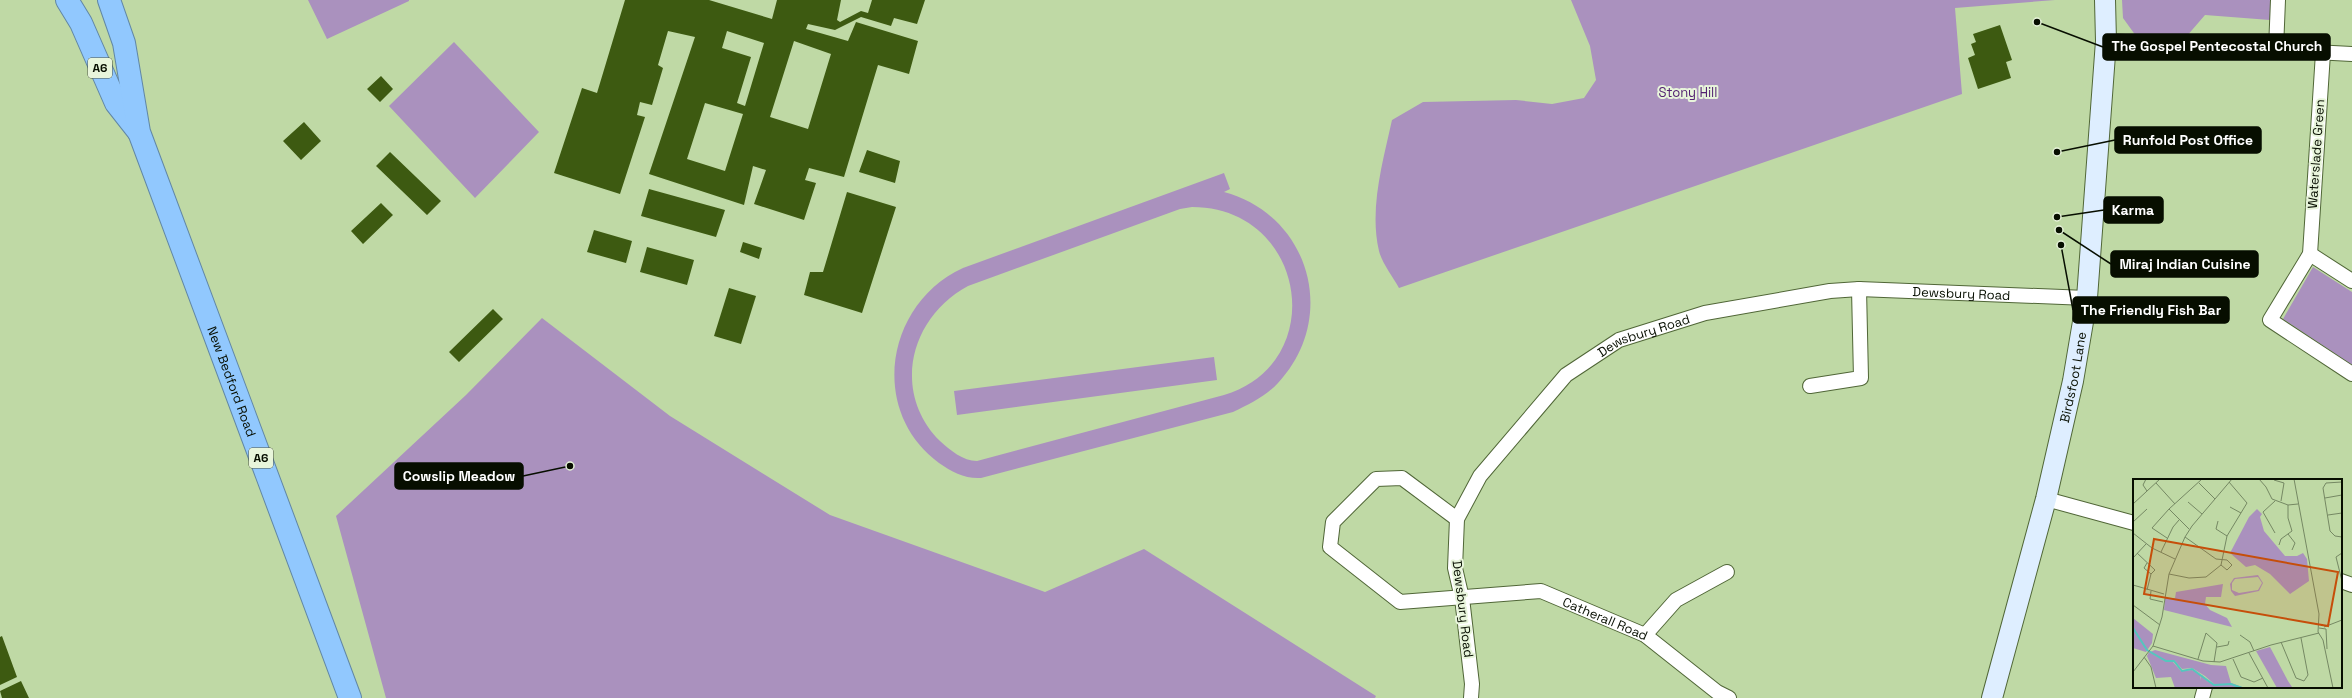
<svg xmlns="http://www.w3.org/2000/svg" width="2352" height="698" font-family="'Space Grotesk',sans-serif">
	<style>
		.green { fill: #aa91be; fill-rule: evenodd }
		.building { fill: #3d5a11; fill-rule: evenodd }
		.lines { fill: none; stroke-linecap: round; stroke-linejoin: round }
		.street-casing { stroke: #506637; stroke-width: 16 }
		.secondary-casing { stroke: #506637; stroke-width: 22 }
		.highway-casing { stroke: #6187a5; stroke-width: 24 }
		.street { stroke: #fff; stroke-width: 14 }
		.secondary { stroke: #deeeff; stroke-width: 20 }
		.highway { stroke: #91c8fe; stroke-width: 22 }
		.labels { text-anchor: middle; dominant-baseline: central; stroke-width: 4; stroke-linejoin: round; paint-order: stroke }
		.shield { fill: #e8f5db; stroke: #4a5342; stroke-width: 1 }
		.shield-label { font-size: 12px; font-weight: bold; fill: #070e00 }
		.park-label { font-size: 13px; fill: #522171; stroke: #e8f5db }
		.street-label { font-size: 13px; fill: #070e00; stroke: #e8f5db }
		.inset-river { fill: none; stroke: #54c6be; stroke-width: 2 }
		.inset-road { fill: none; stroke: #758863; stroke-width: 1 }
		.view { fill: #c64e0a; fill-opacity: 0.15; stroke: #c64e0a; stroke-width: 2 }
		.inset-edge { fill: none; stroke: #070e00; stroke-width: 2 }
		.leader { fill: none; stroke: #070e00; stroke-width: 1.5 }
		.callout-dot { fill: #070e00; stroke: #e8f5db; stroke-width: 1.5 }
		.callout { fill: #070e00; stroke: #070e00; stroke-width: 1.5 }
		.callout-label { font-size: 14px; text-anchor: middle; font-weight: bold; fill: #fff }
	</style>
	<rect width="100%" height="100%" fill="#bfd9a5"/>
	<path class="green" d="M308,0H409V1L327,39Z
		M1571,0H2055L1955,8L1962,94L1399,288C1393,277 1382,263 1379,251C1369,209 1383,161 1392,120L1423,102L1516,100L1552,104L1584,98L1596,80L1590,46Z
		M2122,0H2270V20L2205,15L2186,37L2136,36L2123,18Z
		M454,42L539,132L475,198L389,106Z
		M1224,173L1230,189L1224,192C1310,215 1339,318 1278,383C1266,396 1250,404 1233,412L981,478C965,479 952,472 939,463C868,411 886,303 963,268ZM1192,207C1306,207 1331,363 1224,395L977,461C963,461 950,450 940,441C891,392 910,317 968,286L1180,209Z
		M2313,267L2352,292V365L2283,319Z
		M542,318L670,416L830,515L1045,592L1144,549L1376,696L1375,698H386L336,516L466,395Z
		M1214,357L1217,380L957,415L954,391Z"/>
	<path class="building" d="M625,0H709L772,19L777,0H841L837,20L840,22L861,11L868,13L872,0H925L917,24L894,18L891,26L861,17L835,30L808,24L806,29L848,41L856,22L918,41L909,74L878,65L844,177L809,168L805,180L816,183L804,220L754,204L766,170L753,166L744,205L649,174L695,37L668,31L658,65L663,68L652,105L640,102L637,115L645,117L620,194L554,173L582,88L597,93ZM727,31L764,43L745,106L737,103L751,57L722,48ZM794,41L831,54L808,129L770,117ZM705,103L743,114L725,171L687,159Z
		M2000,25L2012,60L2006,62L2011,78L1978,89L1968,58L1975,55L1971,44L1976,42L1973,34Z
		M381,76L393,89L380,102L367,89Z
		M304,122L321,141L301,160L283,141Z
		M867,150L900,161L895,183L859,172Z
		M390,152L441,201L427,215L376,166Z
		M649,189L725,210L716,237L641,216Z
		M847,192L896,207L862,313L804,295L810,272H823Z
		M381,203L393,215L363,244L351,231Z
		M594,230L632,241L626,263L587,252Z
		M743,242L762,248L759,259L740,252Z
		M647,247L694,260L687,285L640,272Z
		M729,288L756,296L741,344L714,336Z
		M493,309L503,319L459,362L449,352Z
		M2,636L17,677L0,685V637Z
		M21,681L29,698H2L0,691Z"/>
	<g class="lines">
		<defs>
			<g id="street">
				<path d="M2106,41L2352,54"/>
				<path d="M2276,49L2278,0"/>
				<path d="M2323,53L2310,254L2270,320L2352,374"/>
				<path d="M2310,254L2352,281"/>
				<path d="M1810,386L1861,378L1859,289"/>
				<path d="M2046,499L2134,523"/>
				<path id="s1" d="M1457,519L1402,478L1376,479L1333,522L1330,547L1400,602L1541,591L1645,635L1717,692L1729,698"/>
				<path d="M2341,581L2352,585"/>
				<path d="M1645,635L1676,600L1727,572"/>
				<path id="s2" d="M1471,698L1472,684L1462,598L1455,568L1457,519L1480,476L1566,375L1619,340L1705,313L1830,291L1859,289L2087,298"/>
				<path d="M2202,698L2205,687"/>
			</g>
			<g id="secondary">
				<path id="s3" d="M1992,698L2046,499L2073,381L2087,298L2106,41L2105,0"/>
			</g>
			<g id="highway">
				<path d="M67,0L81,23L116,103L138,131"/>
				<path id="s4" d="M109,0L124,43L139,132L350,698"/>
			</g>
		</defs>
		<use href="#street" class="street-casing"/>
		<use href="#secondary" class="secondary-casing"/>
		<use href="#highway" class="highway-casing"/>
		<use href="#street" class="street"/>
		<use href="#secondary" class="secondary"/>
		<use href="#highway" class="highway"/>
	</g>
	<g class="labels">
		<g class="shield">
			<rect x="88" y="58" width="24" height="20" rx="3"/>
			<rect x="249" y="448" width="24" height="20" rx="3"/>
		</g>
		<g class="shield-label">
			<text x="100" y="68">A6</text>
			<text x="261" y="458">A6</text>
		</g>
		<g class="park-label">
			<text x="1688" y="92">Stony Hill</text>
		</g>
		<g class="street-label">
			<text transform="translate(2316 154) rotate(-86)">Waterslade Green</text>
			<text stroke="none"><textPath href="#s2" startOffset="774">Dewsbury Road</textPath></text>
			<text stroke="none"><textPath href="#s2" startOffset="450">Dewsbury Road</textPath></text>
			<text stroke="none"><textPath href="#s3" startOffset="331">Birdsfoot Lane</textPath></text>
			<text stroke="none"><textPath href="#s4" startOffset="402">New Bedford Road</textPath></text>
			<text transform="translate(1463 609) rotate(83)">Dewsbury Road</text>
			<text stroke="none"><textPath href="#s1" startOffset="481">Catherall Road</textPath></text>
		</g>
	</g>
	<g transform="translate(2133 479)">
		<rect width="209" height="209" fill="#bfd9a5"/>
		<path d="M124,30L129,35L127,38L131,52L152,77H164L170,74L174,80L176,102L157,115L137,95L122,86L113,88L97,74L116,38ZM125,96L130,104L126,112L102,117L98,112L97,105L101,99ZM125,98L129,104L125,111L106,114L99,111V104L102,100ZM90,105L88,118H73L72,125L77,131L94,139L99,148L31,131L32,119H42L43,113ZM0,139L20,155L19,164L13,173L0,169ZM137,168L155,202L159,208L164,209H144L123,172ZM22,171L78,186L93,187L98,204L112,209H42L38,198L23,199L14,177L16,173L34,183H40L48,192L59,191L68,196L67,201L69,196L74,202L81,205L72,197L59,189L49,190L41,181L33,182L17,173Z" fill="#aa91be" fill-rule="evenodd"/>
		<path class="inset-river" d="M0,149L14,171L33,182H41L49,192L59,190L81,206L98,205L109,209"/>
		<path class="inset-road" d="M13,0L10,6L14,12M126,0L133,8L139,20L155,26L165,25M161,0L186,135L185,153L190,161L200,209M141,1L151,4L148,22M209,3L193,4L190,9L197,52L202,57L209,58M23,4L42,25M66,4L82,20M192,19L209,16M142,22L130,33L142,54M55,23L69,35M0,25L27,0M97,28L108,34M36,30L56,50M195,36L209,34M85,42L83,50L94,57M0,43L14,30M0,54L19,69L42,80M155,55L162,64L159,71M52,58L83,80L94,81L99,86L94,91L88,86M34,59L19,49L36,30L69,0M146,66L148,60L159,52L155,39V26M28,73L40,48L46,41M4,74L22,91L18,95L14,111M209,74L203,78L209,102M0,79L13,65M14,84L11,89L18,95M36,95L56,99L73,98L88,86L94,57L114,24L96,3M0,106L31,115M18,112L17,120L30,123M0,126L27,146M191,148L209,141M186,149L193,150L194,170M107,156L117,163L121,172M148,163L163,199L171,202L175,196L168,159M20,167L70,182L87,183L138,166L186,154M84,168L95,166L96,162M116,174L135,209M11,178L18,188L23,209M65,180L73,154L84,164L81,183M100,180L108,198L121,203L130,199M0,193L20,167L29,138L36,95L52,58L59,47L99,0"/>
		<path class="view" d="M21,60L205,93L195,147L11,115Z"/>
		<rect width="209" height="209" class="inset-edge"/>
	</g>
	<path class="leader" d="M2037 22L2103 47M2057 152L2115 140M2057 217L2104 210M2059 230L2111 264M2061 245L2073 310M570 466L523 476"/>
	<g class="callout-dot">
		<circle cx="2037" cy="22" r="4"/>
		<circle cx="2057" cy="152" r="4"/>
		<circle cx="2057" cy="217" r="4"/>
		<circle cx="2059" cy="230" r="4"/>
		<circle cx="2061" cy="245" r="4"/>
		<circle cx="570" cy="466" r="4"/>
	</g>
	<g class="callout">
		<rect x="2103" y="34" width="227" height="26" rx="4"/>
		<rect x="2115" y="127" width="146" height="26" rx="4"/>
		<rect x="2104" y="197" width="59" height="26" rx="4"/>
		<rect x="2111" y="251" width="147" height="26" rx="4"/>
		<rect x="2073" y="297" width="156" height="26" rx="4"/>
		<rect x="395" y="463" width="128" height="26" rx="4"/>
	</g>
	<g class="callout-label">
		<text x="2217" y="51">The Gospel Pentecostal Church</text>
		<text x="2188" y="145">Runfold Post Office</text>
		<text x="2133" y="215">Karma</text>
		<text x="2185" y="269">Miraj Indian Cuisine</text>
		<text x="2151" y="315">The Friendly Fish Bar</text>
		<text x="459" y="481">Cowslip Meadow</text>
	</g>
</svg>
